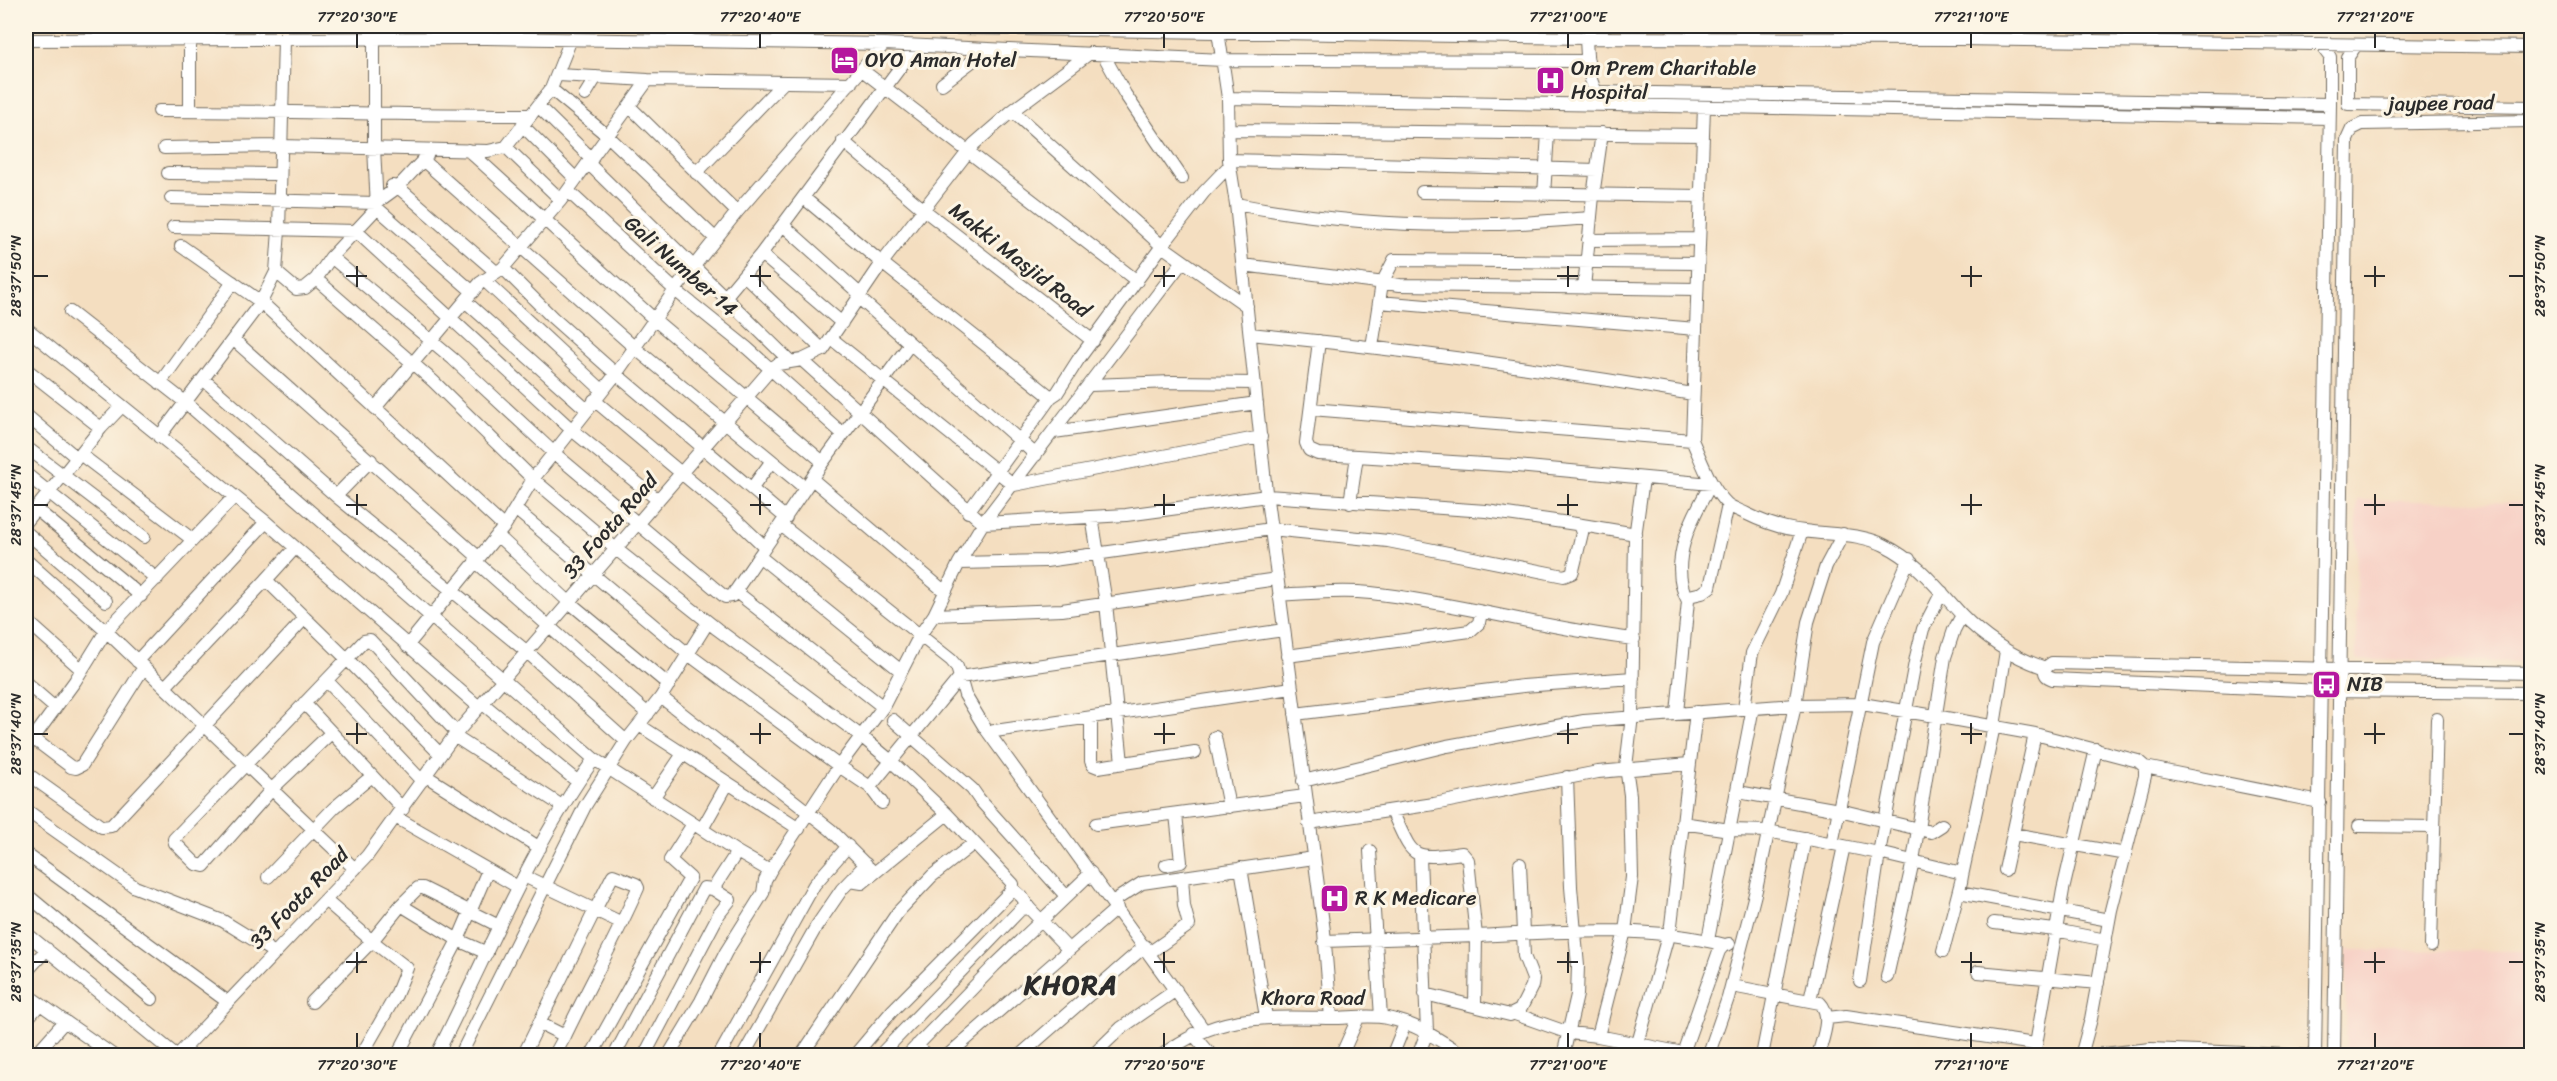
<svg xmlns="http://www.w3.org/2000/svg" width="2557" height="1081" font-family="Sriracha,sans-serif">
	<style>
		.built { fill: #f7d1c6 }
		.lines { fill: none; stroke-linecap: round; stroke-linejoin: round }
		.minor-casing { stroke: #716a5f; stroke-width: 14 }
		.minor { stroke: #fff; stroke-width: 12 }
		.ticks { fill: none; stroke: #2b2b2b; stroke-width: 2 }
		.labels { text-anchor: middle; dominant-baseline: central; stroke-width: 6; stroke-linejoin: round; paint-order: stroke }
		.poi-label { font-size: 21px; fill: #2b2b2b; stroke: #fcf5e5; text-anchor: start }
		.street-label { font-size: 21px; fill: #2b2b2b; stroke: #fcf5e5 }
		.district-label { font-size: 27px; font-weight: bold; letter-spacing: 1.5px; fill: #2b2b2b; stroke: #fcf5e5 }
		.neatline { fill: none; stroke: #2b2b2b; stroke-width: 2 }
		.ticks-label { font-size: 15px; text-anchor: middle; fill: #2b2b2b }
	</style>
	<rect width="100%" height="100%" fill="#fcf5e5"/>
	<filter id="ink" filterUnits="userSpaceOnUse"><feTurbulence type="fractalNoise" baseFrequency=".0167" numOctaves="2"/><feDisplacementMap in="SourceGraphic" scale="12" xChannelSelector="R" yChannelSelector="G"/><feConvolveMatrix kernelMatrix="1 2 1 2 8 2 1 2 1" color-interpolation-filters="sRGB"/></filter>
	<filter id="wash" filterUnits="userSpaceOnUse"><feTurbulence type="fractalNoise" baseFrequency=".008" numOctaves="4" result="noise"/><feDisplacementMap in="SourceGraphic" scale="24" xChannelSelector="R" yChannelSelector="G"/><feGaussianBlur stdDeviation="1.35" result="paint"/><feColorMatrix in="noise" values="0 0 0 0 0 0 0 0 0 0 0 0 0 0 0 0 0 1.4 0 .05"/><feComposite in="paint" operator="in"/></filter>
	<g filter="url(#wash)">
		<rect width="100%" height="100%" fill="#f4dec0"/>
		<path class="built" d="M2357,500L2531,503V662L2356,660Z
			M2346,950L2531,951V1055L2345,1056Z"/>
	</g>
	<g filter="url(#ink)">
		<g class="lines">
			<defs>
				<path id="minor" d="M834,26L1586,38L1959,39L2532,47
					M1218,31L1228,98L1229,160L1236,204L1266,492L1324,931L1331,1018
					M1586,38C1587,57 1587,83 1601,98
					M374,39V147L377,208L473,292
					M26,40L486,38L884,44L1223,60L1588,61
					M2356,45L2348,57V104L2532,107
					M1103,54L1125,94L1182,178
					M862,70L1137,281
					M558,75L648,80L851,83
					M942,84L987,50
					M551,89L609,137L716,239
					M1595,92L2330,104
					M585,95L596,77
					M1228,98L2329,118
					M538,106L592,159
					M630,107L737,212
					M1704,107L1692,440C1702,462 1710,487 1727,504C1732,508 1741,511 1747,514C1765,523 1784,529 1804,531C1830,535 1860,533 1884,545C1917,561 1937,588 1961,614C1985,639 2013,657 2045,668
					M159,111C282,111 406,115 529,115
					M190,111V40
					M1012,111L1162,246L1247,306
					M522,125L576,179
					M1228,130L1703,135
					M843,141L924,210L1093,341
					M506,147L561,200
					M164,148L280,146L488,151L506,147L551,89L571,39
					M468,150L655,320L823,462
					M1229,160L1597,170
					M424,161L635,348L805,488
					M588,163L791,362
					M168,173L279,174
					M696,173L784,82
					M392,186L398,187L427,156
					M568,191L675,290L747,348L843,434
					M1422,192L1701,196
					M1544,195L1548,133
					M171,198L376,203L398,187L496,272
					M804,198L882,263L1051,397
					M1236,204C1319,220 1406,227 1491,224C1524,224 1557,220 1591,218
					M377,208L331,257L316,279L433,381L533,479L616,549L717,629L861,736L891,761L947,814L1013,884L1010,892L892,1011L854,1056
					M783,225L861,295
					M173,227L356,231L572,430L658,500
					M1588,240L1699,239
					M181,246L261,302L504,527
					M761,254L842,323
					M331,257L453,359L554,453L725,597L732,596L823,462L910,344
					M1243,265L1400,285L1697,289
					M503,268L553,318L616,374L675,290L737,212L884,44
					M276,272L296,289L305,288L316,279
					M744,275L823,350
					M484,280L602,390
					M1584,288L1593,196L1602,133
					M726,296L761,254L916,46
					M859,298L1036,455
					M465,301L586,409
					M1379,302L1696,329
					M70,312L185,402L594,759L737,852L770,871
					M26,328L266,522L479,707
					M1250,334C1399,349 1546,369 1693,394
					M233,339L478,557
					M832,339L1014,485L1261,437
					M1319,341L1306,443L1309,450L1318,454L1357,456
					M1372,347L1382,283L1394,260L1698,263
					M802,360L983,523L1126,515L1267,496L1486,511L1576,524L1580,527L1582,533L1573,570L1572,573L1564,576L1388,541L1271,529L1046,561L959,563
					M26,369L101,428
					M203,379L336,496L526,651L626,741
					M160,383L233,282
					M1090,385L1173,382L1255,383
					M594,400L729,513L765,547
					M375,408L480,283L503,268L561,200L648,80
					M1311,409L1692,440
					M26,415L77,458
					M1054,432L1257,403
					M159,437L261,302L276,272L279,230L284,40
					M26,447L144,537
					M80,454L193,540
					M26,474L157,579
					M812,479L944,591
					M752,488L771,462
					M336,496L371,460
					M1350,503L1357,456L1516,466L1711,484C1692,517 1667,563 1688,601
					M36,509L141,596
					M515,509L688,654L839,766L870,787L960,677L1284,630
					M968,512L1051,397L1057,393L1078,360L1162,246L1204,192L1230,165
					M1092,517L1106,603L1122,763
					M26,521L101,428L121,407
					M1576,524L1636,534
					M781,525L951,660L957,667L965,695L985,728L1204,1030
					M26,532L106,601
					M497,535L569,602L669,685
					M295,548L266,580L347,659L364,641L370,640L457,733
					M759,556L901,671
					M26,560L106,631L355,869
					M475,561L648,714
					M735,591L883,707L920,635L934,615L959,563L983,523L1183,261
					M1279,595C1310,593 1341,590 1371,593C1460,603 1546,629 1634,639
					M934,615L1062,610L1277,579
					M26,620L81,669
					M708,622L661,697L831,830L874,873
					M407,646L504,527L533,479L616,374L786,518
					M1287,656L1470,631L1479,623L1481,612
					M137,661L266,522
					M2532,673L2052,663L2045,668C2044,675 2047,677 2053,679L2322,691L2532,693
					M327,681L422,781
					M26,683L55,708
					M165,687L266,580
					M304,703L403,809
					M482,703L578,782
					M1744,708L1752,653L1781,594L1802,531
					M1677,713L1688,601L1689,596L1702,593L1710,587L1728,505
					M1295,714L1523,686L1633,678
					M1091,718V761L1093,765L1098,767L1195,752
					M893,720L972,789L979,799L1066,896
					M639,725L799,829
					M988,732L1292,688
					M26,733L71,767L76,768L82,765L144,667
					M331,733L272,789L204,866L196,864L175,843L174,839L347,659L440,754
					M454,736L562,806
					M1215,737L1229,807
					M26,748L75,681L106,631L234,497
					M26,773L102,827L111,826L305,618
					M426,776L540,848
					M1303,781L1447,746L1584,721L1795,705L1862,704L1935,716L2035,734L2138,761L2145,767L2320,802
					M870,787L882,803
					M1738,792L1839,810L1931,832L1942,825
					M653,798L683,754
					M26,810L135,887L223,921L275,953
					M1392,811C1414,858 1409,860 1462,853L1468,860L1476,936L1475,1006
					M397,818L518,887
					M1309,823L1434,804L1598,772L1689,764
					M1682,823L1730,830L1768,831L1879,853L1958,872L1962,876L1961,882L1943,951
					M1096,824L1305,796
					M2359,826L2434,827
					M702,829L728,783
					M2013,834L2126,854
					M1832,844L1873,642L1909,559
					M1370,851L1381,1017
					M26,854L228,1002
					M1166,865L1181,862L1176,814
					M1241,868L1266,1017
					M2005,870L2035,734
					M1962,876L1994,726L2006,651
					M268,877L334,808L372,776
					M850,881L862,883L947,814
					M1013,889L1022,897L1029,908
					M1959,892L2109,920
					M26,894L152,999
					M325,900L372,941L407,968L396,995L361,1056
					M1112,902L1142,883L1314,858
					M401,905L458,940L487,953
					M1994,923L2055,930L2106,940
					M26,933L177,1056
					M1708,940L1753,707
					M1324,941C1375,939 1425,938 1475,936C1559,932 1644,924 1725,945
					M2431,946L2437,719
					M1149,953L1189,925L1184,906L1182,877
					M26,972L47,949
					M1978,972L2098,983
					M1887,977L1913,861L1945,657L1954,630L1962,615
					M1860,981L1879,853L1916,657L1923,629L1942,592
					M1732,986L1820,1003C1833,1016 1822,1039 1818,1056
					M26,994L114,1056
					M1425,994L1510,1015L1520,1010L1532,986L1533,979L1524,956L1520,864
					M1810,1000L1844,846
					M312,1002L372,941L401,905L418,888H423L499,926
					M1515,1014L1569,1033L1598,1036L1683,1053
					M1827,1018L1846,1016L2035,1044
					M26,1020L40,1004
					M539,1023L565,1036L554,1056
					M1193,1034L1212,1056
					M565,1036C589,986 616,938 638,888L636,884L613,875L595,910L622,923
					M1598,1036L1625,931L1632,877L1630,795L1626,767L1632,716L1635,537L1643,479
					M1638,1043L1671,925L1696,712
					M917,1045L928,1056
					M34,1056L65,1021
					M177,1056L367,856L454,736L771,369L778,364L802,360L823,350L882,263L974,144L1012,111L1090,53
					M397,1056L458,940L488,870
					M436,1056C487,956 529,850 594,759
					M460,1056L585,806L626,741L661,697
					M523,1056L595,910L524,876
					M591,1056L690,878L670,860L693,824
					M614,1056L704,888L713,889L737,852
					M644,1056L719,914L730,900L713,889
					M668,1056L701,1001L726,952L763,893L765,880L770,871L839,766L883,707
					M719,1056L814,885L848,846
					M743,1056L816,927L842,889L866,864
					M801,1056L898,912L932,876L974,843
					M879,1056L1021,909L1029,908L1069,950
					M907,1056L994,966L1091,873
					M947,1056L1117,908
					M1019,1056L1145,946
					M1092,1056L1121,1028L1176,990
					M1161,1056C1217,1013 1265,1017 1332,1018C1349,1018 1370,1014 1387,1018C1416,1023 1441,1041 1465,1056
					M1341,1056L1358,1018
					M1392,1056L1405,1024
					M1418,1056L1427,1032L1420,857
					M1563,1056L1577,995L1578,966L1571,887L1567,777
					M1682,1056L1719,951L1723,946L1729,944
					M1708,1056L1728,998L1756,890L1795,705L1808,622L1826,566L1843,534
					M1762,1056L1805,838
					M2034,1056L2063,890L2096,749
					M2081,1056L2091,1019L2111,910L2145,776V767
					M2084,1056L2151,1049L2311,1056
					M2315,1056L2330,104V57L2320,44
					M2334,1056L2347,140L2352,129L2362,124L2532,121"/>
			</defs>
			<use href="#minor" class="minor-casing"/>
			<use href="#minor" class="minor"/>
		</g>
	</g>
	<path class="ticks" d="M357,33V48M760,33V48M1164,33V48M1568,33V48M1971,33V48M2375,33V48M357,266V287M760,266V287M1164,266V287M1568,266V287M1971,266V287M2375,266V287M33,276H48M346,276H367M750,276H771M1154,276H1175M1557,276H1578M1961,276H1982M2364,276H2385M2509,276H2524M357,494V515M760,494V515M1164,494V515M1568,494V515M1971,494V515M2375,494V515M33,505H48M346,505H367M750,505H771M1154,505H1175M1557,505H1578M1961,505H1982M2364,505H2385M2509,505H2524M357,723V744M760,723V744M1164,723V744M1568,723V744M1971,723V744M2375,723V744M33,734H48M346,734H367M750,734H771M1154,734H1175M1557,734H1578M1961,734H1982M2364,734H2385M2509,734H2524M357,952V973M760,952V973M1164,952V973M1568,952V973M1971,952V973M2375,952V973M33,962H48M346,962H367M750,962H771M1154,962H1175M1557,962H1578M1961,962H1982M2364,962H2385M2509,962H2524M357,1033V1048M760,1033V1048M1164,1033V1048M1568,1033V1048M1971,1033V1048M2375,1033V1048"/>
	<defs>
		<symbol id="hotel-square" viewBox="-11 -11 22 22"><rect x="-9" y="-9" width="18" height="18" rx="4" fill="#b5179e" stroke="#fcf5e5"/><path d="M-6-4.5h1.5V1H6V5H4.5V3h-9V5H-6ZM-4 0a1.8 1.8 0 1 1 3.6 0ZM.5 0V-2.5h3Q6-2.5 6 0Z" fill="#fff"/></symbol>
		<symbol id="hospital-square" viewBox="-11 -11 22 22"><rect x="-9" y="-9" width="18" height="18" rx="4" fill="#b5179e" stroke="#fcf5e5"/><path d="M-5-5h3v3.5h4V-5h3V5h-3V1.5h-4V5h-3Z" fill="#fff"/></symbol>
		<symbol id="bus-square" viewBox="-11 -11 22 22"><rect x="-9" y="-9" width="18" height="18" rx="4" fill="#b5179e" stroke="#fcf5e5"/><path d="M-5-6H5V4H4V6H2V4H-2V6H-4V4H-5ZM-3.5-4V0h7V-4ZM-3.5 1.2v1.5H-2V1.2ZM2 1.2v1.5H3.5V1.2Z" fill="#fff"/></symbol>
	</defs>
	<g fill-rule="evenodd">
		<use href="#hotel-square" x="828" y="44" width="33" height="33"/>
		<use href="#hospital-square" x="1534" y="64" width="33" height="33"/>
		<use href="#bus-square" x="2310" y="668" width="33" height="33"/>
		<use href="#hospital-square" x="1318" y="882" width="33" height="33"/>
	</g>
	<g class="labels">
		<g class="poi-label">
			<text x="865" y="60">OYO Aman Hotel</text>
			<text x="1571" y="68">Om Prem Charitable<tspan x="1571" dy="24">Hospital</tspan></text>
			<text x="2347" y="684">NIB</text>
			<text x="1355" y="898">R K Medicare</text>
		</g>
		<g class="street-label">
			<text transform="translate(2441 103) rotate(-1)">jaypee road</text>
			<text transform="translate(1020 260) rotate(38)">Makki Masjid Road</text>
			<text transform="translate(681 266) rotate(41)">Gali Number 14</text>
			<text transform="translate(610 526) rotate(-49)">33 Foota Road</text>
			<text transform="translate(299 898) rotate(-46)">33 Foota Road</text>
			<text x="1313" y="998">Khora Road</text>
		</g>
		<g class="district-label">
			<text x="1071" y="985">KHORA</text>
		</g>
	</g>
	<rect width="2557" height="1081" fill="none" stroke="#fcf5e5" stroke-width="66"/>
	<rect x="33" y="33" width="2491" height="1015" class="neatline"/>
	<g class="ticks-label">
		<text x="357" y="22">77°20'30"E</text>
		<text x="760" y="22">77°20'40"E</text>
		<text x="1164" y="22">77°20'50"E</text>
		<text x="1568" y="22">77°21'00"E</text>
		<text x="1971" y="22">77°21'10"E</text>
		<text x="2375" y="22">77°21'20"E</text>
		<text transform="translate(16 276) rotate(-90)" y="5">28°37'50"N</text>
		<text transform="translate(2540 276) rotate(-90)" y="5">28°37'50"N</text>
		<text transform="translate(16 505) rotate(-90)" y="5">28°37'45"N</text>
		<text transform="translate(2540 505) rotate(-90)" y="5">28°37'45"N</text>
		<text transform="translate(16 734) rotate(-90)" y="5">28°37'40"N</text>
		<text transform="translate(2540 734) rotate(-90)" y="5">28°37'40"N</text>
		<text transform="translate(16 962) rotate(-90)" y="5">28°37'35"N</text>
		<text transform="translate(2540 962) rotate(-90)" y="5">28°37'35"N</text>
		<text x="357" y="1070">77°20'30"E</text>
		<text x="760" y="1070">77°20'40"E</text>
		<text x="1164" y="1070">77°20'50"E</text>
		<text x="1568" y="1070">77°21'00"E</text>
		<text x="1971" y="1070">77°21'10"E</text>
		<text x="2375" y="1070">77°21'20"E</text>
	</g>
</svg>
